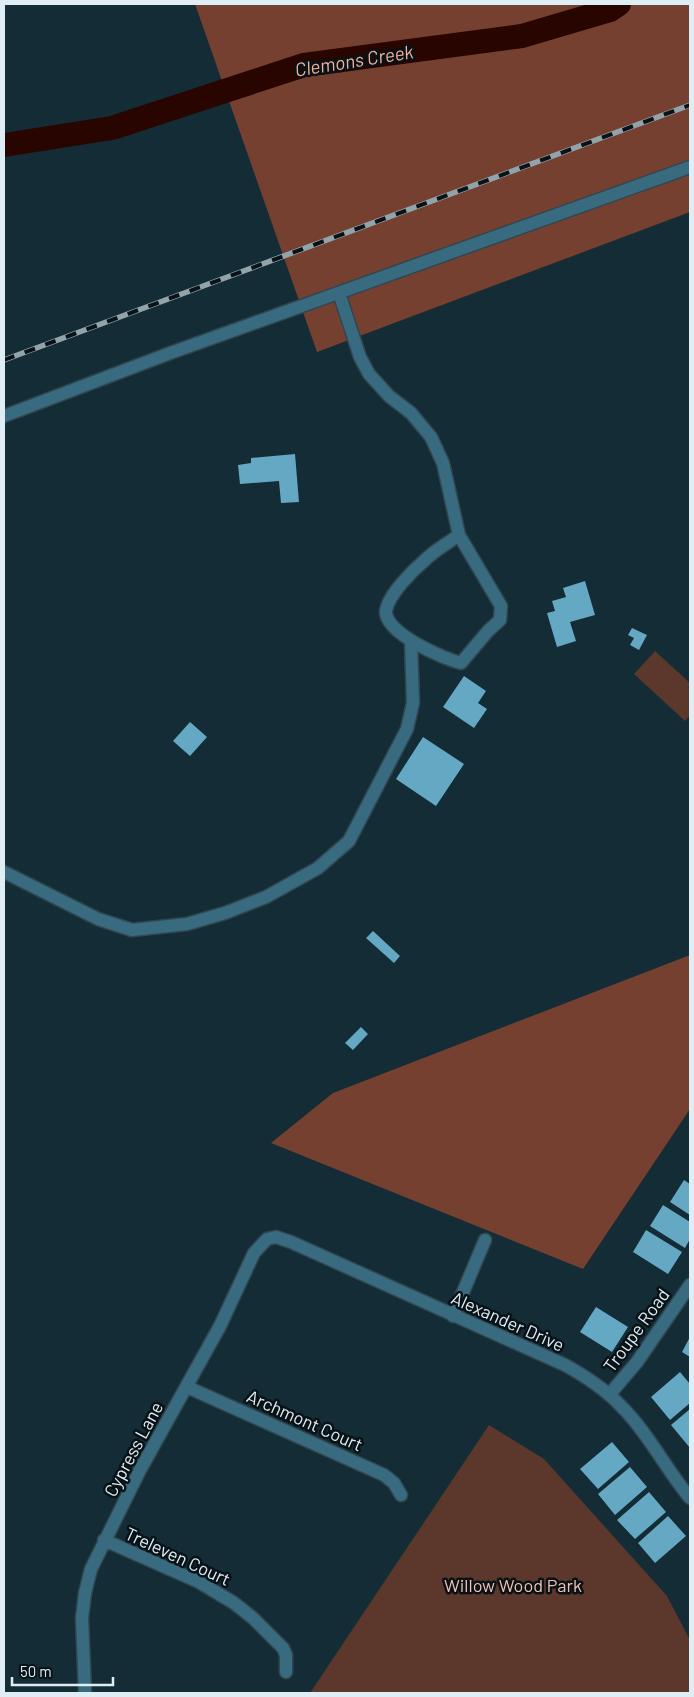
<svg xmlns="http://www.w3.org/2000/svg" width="694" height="1697" font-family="Barlow,sans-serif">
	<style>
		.green { fill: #5b372c }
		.forest { fill: #75402f }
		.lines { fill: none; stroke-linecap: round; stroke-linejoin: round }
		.river { stroke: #290500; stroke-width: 24 }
		.building { fill: #65a8c3 }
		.minor-casing { stroke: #304750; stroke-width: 15 }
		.minor { stroke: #396b80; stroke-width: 12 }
		.rail-casing { stroke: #92a4ab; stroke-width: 5.5 }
		.rail { stroke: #081217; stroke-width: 4; stroke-dasharray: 11; stroke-linecap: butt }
		.labels { text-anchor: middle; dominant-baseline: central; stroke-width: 5; stroke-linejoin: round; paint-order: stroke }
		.street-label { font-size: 18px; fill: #dfedf4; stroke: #081217 }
		.park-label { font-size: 18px; fill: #f6c1b0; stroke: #081217 }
		.water-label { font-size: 19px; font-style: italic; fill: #f5b09a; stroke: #081217 }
	</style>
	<rect width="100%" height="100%" fill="#142c35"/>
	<path class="green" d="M655,651L690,683V715L685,721L634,674Z
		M489,1425L544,1459L667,1596L690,1640V1693H310Z"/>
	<path class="forest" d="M195,4H690V212L317,352Z
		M690,955V1109L583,1269L271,1143L333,1093Z"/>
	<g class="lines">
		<path class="river" d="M4,145L112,128L304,65L522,36L610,10L619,4"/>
	</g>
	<path class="building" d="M295,454L299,502L281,503L279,481L240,484L238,465L251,463V458Z
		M585,581L595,615L570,622L576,641L557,647L547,613L555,611L552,601L566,597L563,588Z
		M632,628L647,635L639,650L630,645L634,638L628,635Z
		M464,676L486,691L478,703L487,709L474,728L443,707Z
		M190,722L207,737L190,756L173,741Z
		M423,737L464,764L436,806L396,779Z
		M373,931L400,956L394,963L366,938Z
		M361,1027L368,1034L353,1050L345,1043Z
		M684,1180L690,1184V1215L670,1202Z
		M663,1205L690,1222V1239L685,1248L650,1226Z
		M646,1230L682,1252L668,1274L633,1252Z
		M596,1307L628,1327L612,1352L580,1332Z
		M690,1337V1357L682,1352Z
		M680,1372L690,1384V1403L670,1420L651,1397Z
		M690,1409V1448L671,1425Z
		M612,1442L629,1462L598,1489L580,1469Z
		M630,1467L647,1487L615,1515L598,1494Z
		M649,1492L666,1512L635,1539L617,1520Z
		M668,1516L686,1536L655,1563L638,1543Z"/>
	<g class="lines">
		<defs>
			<path id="minor" d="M339,293L360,357L369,374L389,396L411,413L431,437L443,463L459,535L501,606L500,620L488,631L461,663C444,659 384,633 386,611C388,595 413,570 425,560C435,550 448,543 459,535
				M4,416L173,352L690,167
				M4,872L98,919L132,930L187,924L225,913L266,897L318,868L349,841L407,729L413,703L411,641
				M453,1316L485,1240
				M187,1387L384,1475L394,1483L401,1495
				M609,1395L637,1362L690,1285
				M104,1540L199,1582L234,1603L253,1618L283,1648L286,1655V1672
				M85,1693L82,1618L85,1593L91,1569L140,1470L220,1326L254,1253L267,1239L276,1237L291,1242L565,1365C585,1376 605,1389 621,1406C648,1433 666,1469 690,1498"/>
		</defs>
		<use href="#minor" class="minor-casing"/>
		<use href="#minor" class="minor"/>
		<defs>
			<path id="rail" d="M4,360L690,105"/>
		</defs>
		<use href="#rail" class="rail-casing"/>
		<use href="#rail" class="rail"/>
	</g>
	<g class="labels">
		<g class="street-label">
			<text transform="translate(508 1321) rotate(24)">Alexander Drive</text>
			<text transform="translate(636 1330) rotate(-54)">Troupe Road</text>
			<text transform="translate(305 1420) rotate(24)">Archmont Court</text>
			<text transform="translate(133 1449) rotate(-62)">Cypress Lane</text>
			<text transform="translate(178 1556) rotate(25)">Treleven Court</text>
		</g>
		<g class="park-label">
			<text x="513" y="1585">Willow Wood Park</text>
		</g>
		<g class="water-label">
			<text transform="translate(354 60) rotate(-9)">Clemons Creek</text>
		</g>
	</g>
	<rect width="694" height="1697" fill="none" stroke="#dfedf4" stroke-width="10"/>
	<path d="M12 1677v8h101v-8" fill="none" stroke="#dfedf4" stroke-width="2.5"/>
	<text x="20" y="1677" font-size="15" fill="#dfedf4" stroke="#081217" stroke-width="4" paint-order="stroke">50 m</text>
</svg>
